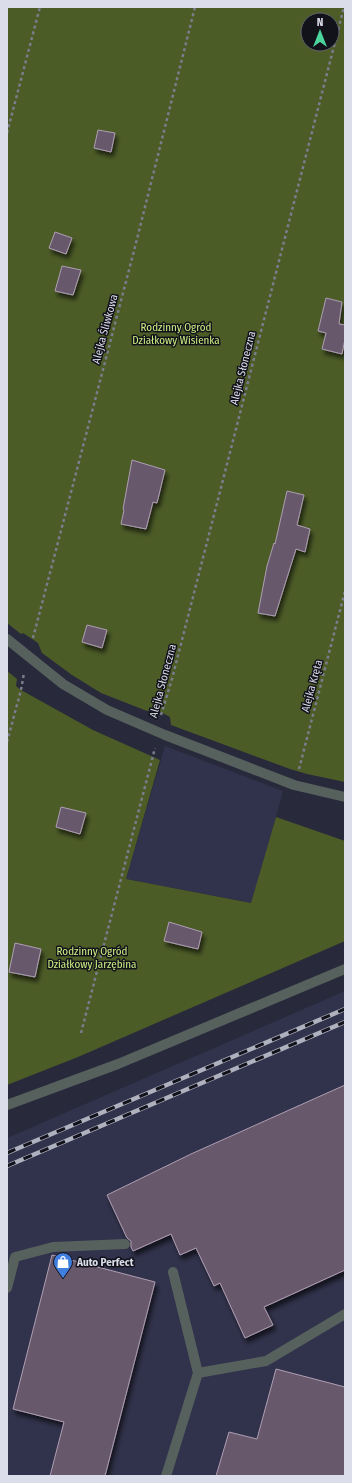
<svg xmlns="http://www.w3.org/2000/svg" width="352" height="1483" font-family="'Fira Sans Condensed',sans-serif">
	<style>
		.built { fill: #31324b }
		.green { fill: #4c5c27; fill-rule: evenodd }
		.building { fill: #68596c; stroke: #ae9eb3; filter: url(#shadow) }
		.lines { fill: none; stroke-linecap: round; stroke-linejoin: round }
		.path { stroke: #7b7c8c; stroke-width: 2.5; stroke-dasharray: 3 3; stroke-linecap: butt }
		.service { stroke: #56615d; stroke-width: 10 }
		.rail-casing { stroke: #b0b1bf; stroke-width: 4.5 }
		.rail { stroke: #12121b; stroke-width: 3; stroke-dasharray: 9; stroke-linecap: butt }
		.labels { text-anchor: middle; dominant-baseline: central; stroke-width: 3; stroke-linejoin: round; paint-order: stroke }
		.park-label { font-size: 11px; fill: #cbee82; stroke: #12121b }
		.street-label { font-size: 11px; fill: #dcddea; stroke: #12121b }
		.poi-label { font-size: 11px; font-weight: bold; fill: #dcddea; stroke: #12121b; text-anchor: start }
	</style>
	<defs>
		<filter id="shadow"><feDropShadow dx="2.5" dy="4.5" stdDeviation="2" flood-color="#0009"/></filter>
	</defs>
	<rect width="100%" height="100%" fill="#28293b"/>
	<path class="built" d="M165,746L283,791L252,903L126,879Z
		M345,991V1476H7V1138Z"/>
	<path class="green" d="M7,7H345V782L307,774L290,769L171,725L170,717L155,709L147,711L101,693L72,675L42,653L38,643L23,633L21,634L7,623ZM308,20H332V44H308Z
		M7,671L17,679L16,686L21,690L93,730L160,760L126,879L251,903L276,817L345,841V941L78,1057L7,1085Z"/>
	<path class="building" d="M98,130L115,133L111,152L94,148Z
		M55,232L72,238L66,254L49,248Z
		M62,266L81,270L73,295L55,291Z
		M326,298L342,302L339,324L345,325V339L342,354L322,349L326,333L318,331Z
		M132,460L165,470L157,503L153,502L146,529L121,524L124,510L123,509Z
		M287,491L304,495L297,525L310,529L305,552L296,549L275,616L258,613L267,566L274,543L275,544Z
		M87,625L107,630L102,648L82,642Z
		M61,807L86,813L80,834L56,827Z
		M169,922L202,932L198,949L164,941Z
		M15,943L41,949L35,977L9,972Z
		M345,1085V1270L264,1307L273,1325L245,1338L220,1283L214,1286L196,1248L180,1255L171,1234L133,1251L131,1247V1241L127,1238L107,1195L191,1154Z
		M52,1255L155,1282L105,1476H50L64,1422L13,1409Z
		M276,1369L345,1387V1476H216L229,1432L257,1439Z"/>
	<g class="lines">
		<path class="path" d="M7,133L40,7
			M33,638L135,247L195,7
			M161,715L172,679L344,7
			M7,742L21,690L24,673
			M299,769L345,591
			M81,1033L155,748"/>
		<path class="service" d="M7,639L63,684L107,710L165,735L294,785L345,797
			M7,1105L118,1064L345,969
			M7,1288L15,1257L53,1247L125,1244
			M198,1373L266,1361L345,1314
			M166,1476L198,1373L173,1272"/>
		<defs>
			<path id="rail" d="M7,1153L345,1009
				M7,1166L345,1022"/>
		</defs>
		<use href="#rail" class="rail-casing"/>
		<use href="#rail" class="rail"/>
	</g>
	<defs>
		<symbol id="shop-pin" viewBox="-11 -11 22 30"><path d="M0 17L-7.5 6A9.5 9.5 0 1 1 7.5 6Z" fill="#3f7fe0" stroke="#12121b"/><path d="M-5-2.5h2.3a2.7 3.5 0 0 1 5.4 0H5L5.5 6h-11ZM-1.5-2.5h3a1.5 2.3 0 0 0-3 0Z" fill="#fff"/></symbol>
	</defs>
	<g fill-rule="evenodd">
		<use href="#shop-pin" x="52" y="1251" width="22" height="30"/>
	</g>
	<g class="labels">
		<g class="park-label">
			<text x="176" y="327">Rodzinny Ogród<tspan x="176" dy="13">Działkowy Wisienka</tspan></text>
			<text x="92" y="951">Rodzinny Ogród<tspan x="92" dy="13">Działkowy Jarzębina</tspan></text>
		</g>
		<g class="street-label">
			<text transform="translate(105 329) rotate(-75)">Alejka Śliwkowa</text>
			<text transform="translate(243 368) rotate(-76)">Alejka Słoneczna</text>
			<text transform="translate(163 681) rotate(-75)">Alejka Słoneczna</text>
			<text transform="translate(312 686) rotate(-75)">Alejka Kręta</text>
		</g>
		<g class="poi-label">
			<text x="77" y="1262">Auto Perfect</text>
		</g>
	</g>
	<rect width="352" height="1483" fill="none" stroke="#dcddea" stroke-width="16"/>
	<g transform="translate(320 32)"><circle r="19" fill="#12121b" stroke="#63636e"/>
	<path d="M0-3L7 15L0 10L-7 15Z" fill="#4bd49b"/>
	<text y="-6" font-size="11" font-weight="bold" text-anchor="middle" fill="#dcddea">N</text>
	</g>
</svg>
